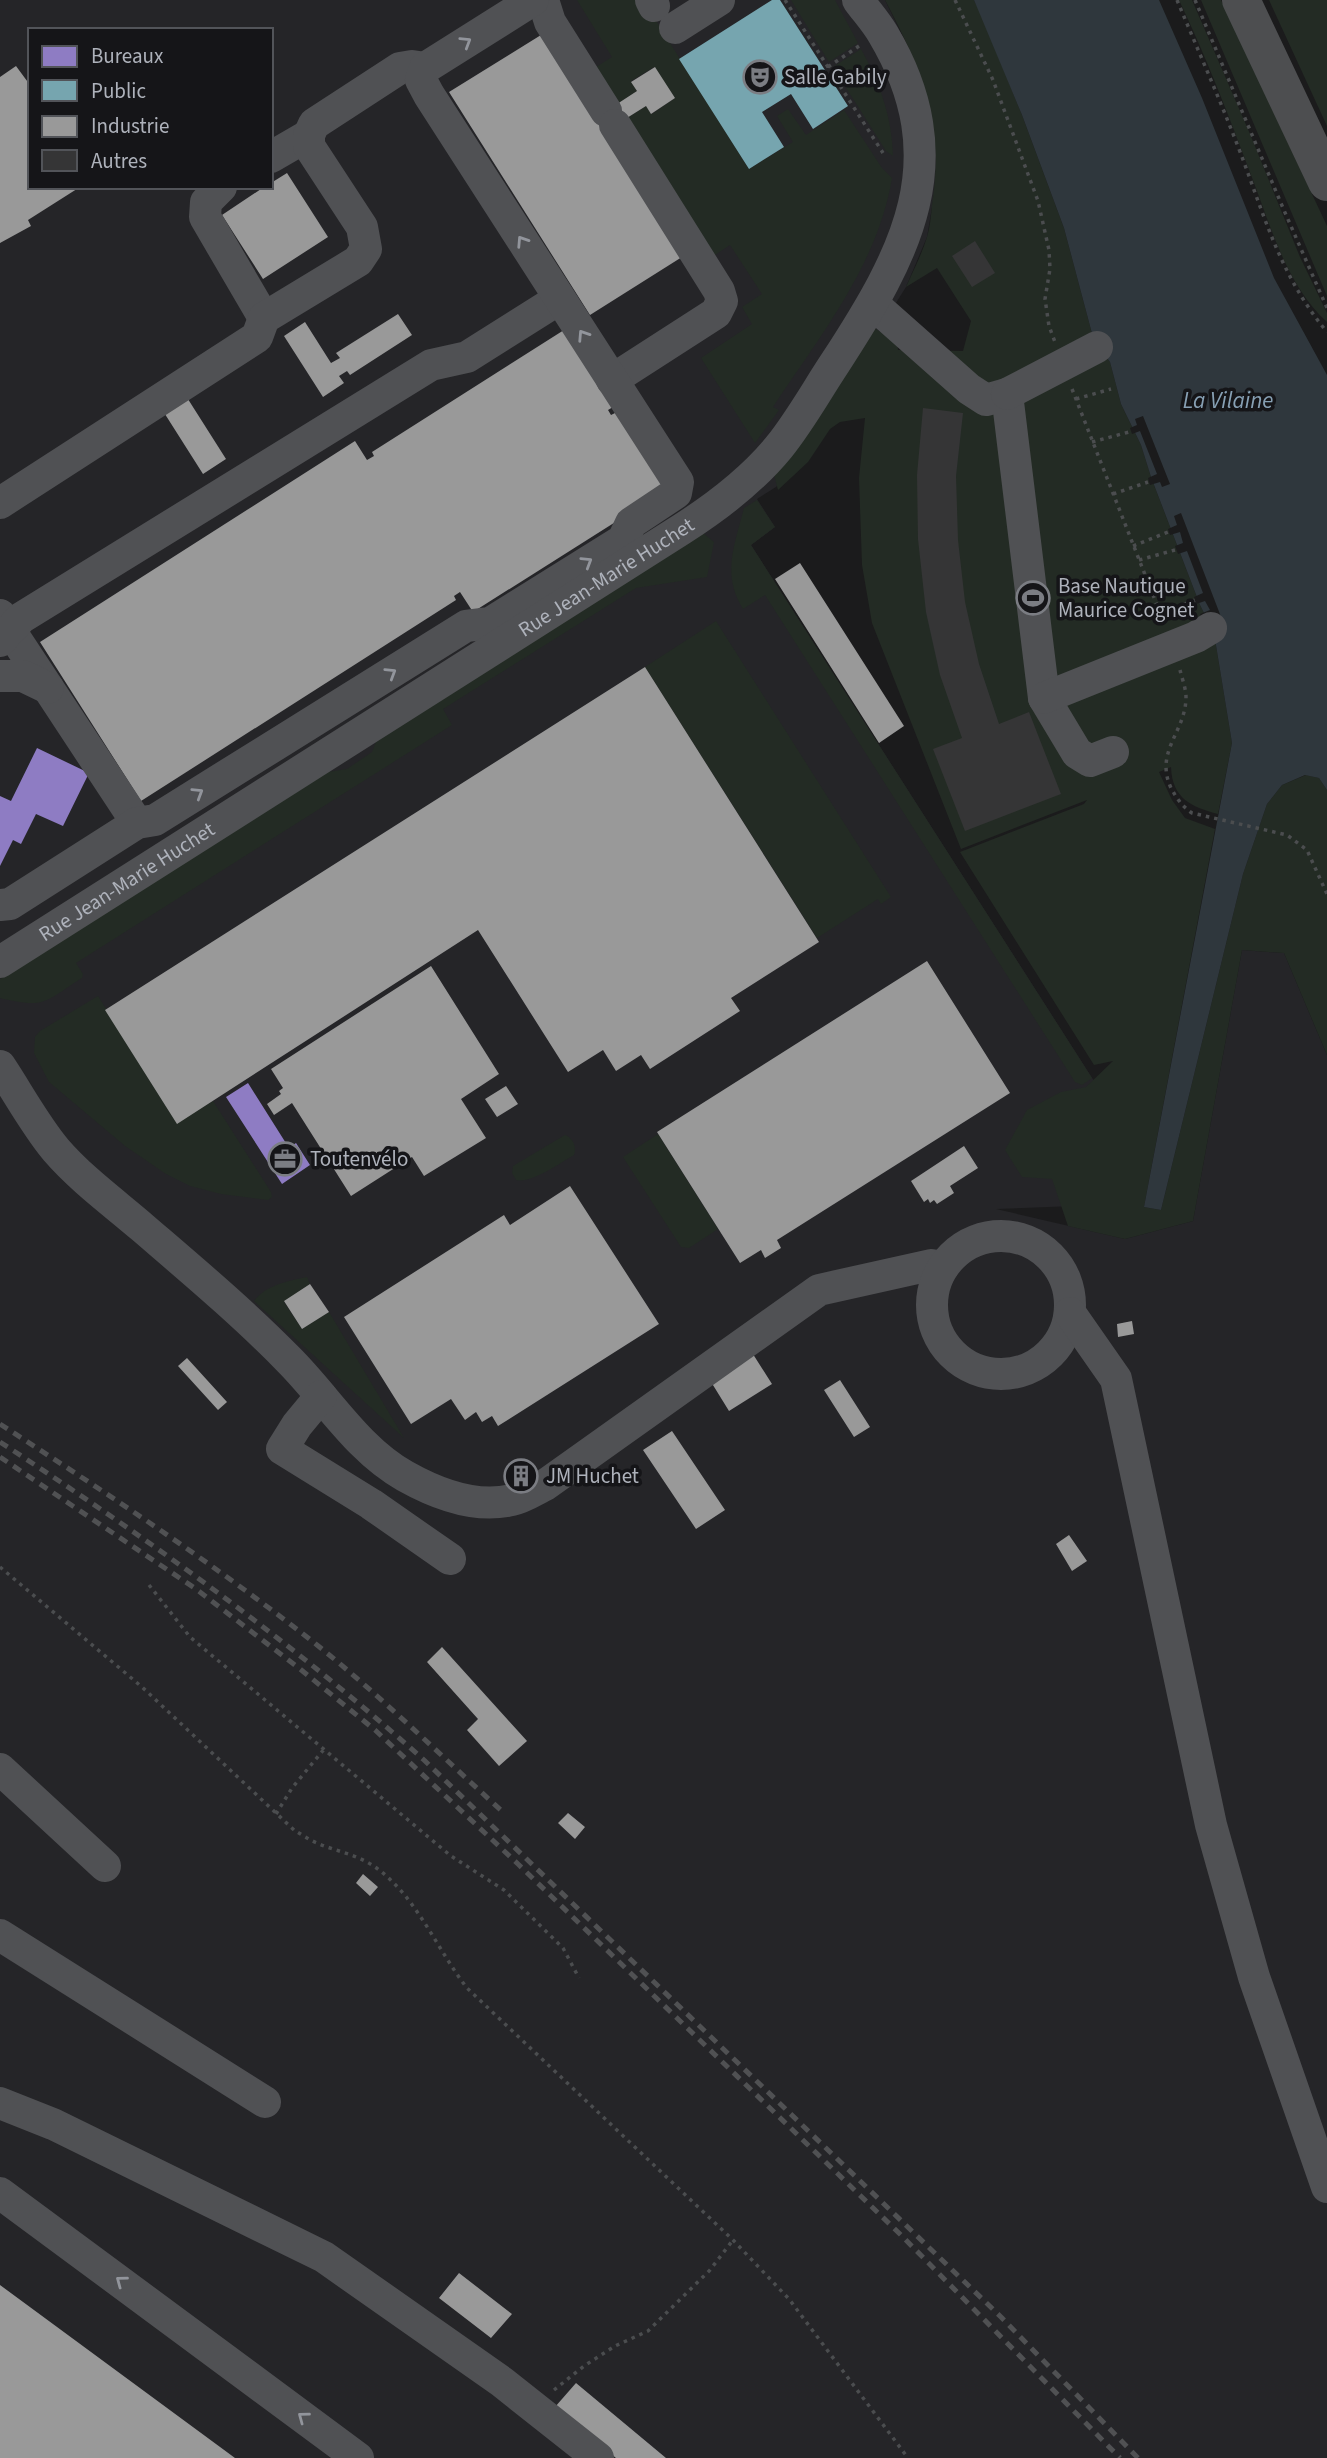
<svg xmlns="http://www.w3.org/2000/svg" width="1327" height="2458" font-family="'Source Sans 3',sans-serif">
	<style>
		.built { fill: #252528; fill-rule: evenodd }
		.green { fill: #232b24 }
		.water { fill: #2f373d }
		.pier { fill: #1b1b1c }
		.offices { fill: #8e7cc3 }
		.public { fill: #76a5af }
		.industry { fill: #999 }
		.building { fill: #353536 }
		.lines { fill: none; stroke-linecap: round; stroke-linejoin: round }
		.path { stroke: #4b4d4f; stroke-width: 3.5; stroke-dasharray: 3.5 5; stroke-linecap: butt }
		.minor { stroke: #505154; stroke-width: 32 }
		.major { stroke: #4d4e50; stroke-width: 38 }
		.rail { stroke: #505153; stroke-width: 5; stroke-dasharray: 9 7; stroke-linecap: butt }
		.oneway { stroke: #92959c }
		.labels { text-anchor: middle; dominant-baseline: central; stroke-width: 7; stroke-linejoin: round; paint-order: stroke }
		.poi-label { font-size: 21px; fill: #aeb2bb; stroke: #151518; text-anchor: start }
		.street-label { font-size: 21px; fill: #aeb2bb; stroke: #151518 }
		.water-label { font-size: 23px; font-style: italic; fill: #87a0b4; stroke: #151518 }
	</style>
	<rect width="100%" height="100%" fill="#1b1b1c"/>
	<path class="built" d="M0,0H885L919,70L930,108L936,141L937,177L927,237L906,287L790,471L776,487L757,499L775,527L751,545L1119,1120L1074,1206L996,1209L1125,1239L1193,1221L1242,950L1284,953L1327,1055V2458H0ZM30,30H271V187H30Z"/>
	<path class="green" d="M577,0H643L749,169L793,142L777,116L788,109L806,135L844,110L882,168L892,178C878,264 820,336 773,407L779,410L755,443L701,358L752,324L742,307L762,294L730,245L712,257L624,120L646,106L652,114L675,98L654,67L631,81L637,91L616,105L593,69L612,57Z
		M791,0H835L858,43L829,62Z
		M885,0H974L981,14L1022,115L1064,228L1094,341L1110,362L1121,404L1141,445L1151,477L1200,605L1214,633L1232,743L1218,814C1192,807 1172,799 1171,767L1159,772L1172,800L1185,818L1215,829L1144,1207L1161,1210L1243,874L1267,804L1282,785L1306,775L1319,778L1327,790V1055L1284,953L1242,950L1193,1221L1125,1239L1068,1226L1052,1179L1022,1177L1005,1150L1027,1110L1061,1092L1086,1087L1113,1061L1094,1065L960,852L1084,804L1087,800L961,849L872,623L862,565L859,478L865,418L840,422L830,429L808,462L778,490L773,471L874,328L897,342L898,350L963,351L971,321L937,268L906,287C913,271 922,254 927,237C930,227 931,216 932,205C945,123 922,71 885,0Z
		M1179,0H1192L1250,134L1300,257L1327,313V322C1286,285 1270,224 1251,175C1229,116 1206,57 1179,0Z
		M1201,0H1221L1327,226V296Z
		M1269,0H1327V126Z
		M861,49C880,83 892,117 893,156L886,151L833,67Z
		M757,500L775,527L751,545L1092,1078L1082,1085L1075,1082L765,595L743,609C721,574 735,544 744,508Z
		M703,533L714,542L707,577L636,588L443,709L452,725L76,963L83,974L82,978C44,1002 46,1009 0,998V979L328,772L347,769L372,752L376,742Z
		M716,621L891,897L881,904L878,899L817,938L645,667Z
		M98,996L177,1123L213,1101L271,1192L272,1197L268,1200L221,1194L190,1186L166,1174L125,1146L49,1082L34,1053L35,1037L40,1031Z
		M658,1134L718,1229L689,1248L681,1247L623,1157Z
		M565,1135C573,1138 577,1147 574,1155C560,1163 531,1184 516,1180L512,1173L513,1166Z
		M307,1277L310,1284L284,1302L302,1329L329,1312L404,1438L254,1301C266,1285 288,1281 307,1277Z"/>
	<path class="water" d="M974,0H1159L1202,98L1274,278L1327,375V790L1319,778L1305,775L1282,785L1267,804L1243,874L1161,1210L1144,1207L1232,743L1214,633L1200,605L1151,477L1141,445L1121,404L1110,362L1094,341L1064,228L1022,115Z"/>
	<path class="pier" d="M1143,416L1170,484L1162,487L1160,482L1150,485L1148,478L1157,474L1140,431L1132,434L1130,428L1137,425L1135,419Z
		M1181,513L1223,622L1203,621L1200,614L1210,610L1205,601L1196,604L1194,597L1203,593L1187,551L1178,554L1175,546L1183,543L1180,532L1170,535L1168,529L1177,525L1174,516Z"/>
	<path class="offices" d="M37,748L89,773L63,826L36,814L21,844L13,840L0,866V796L11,801Z
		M248,1083L289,1148L296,1143L310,1165L282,1184L226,1097Z"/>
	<path class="public" d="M772,0H780L848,106L813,129L791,94L762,112L784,147L749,169L679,59Z"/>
	<path class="industry" d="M541,35L594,119L637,91L631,82L655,67L675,98L651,114L646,106L603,133L682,257L590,315L449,92Z
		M16,66L30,85V187H80L28,220L31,226L0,243V77Z
		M287,173L328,237L263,279L222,215L264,187H271V183Z
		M398,314L412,335L350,375L347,371L339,376L344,383L323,397L284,336L305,322L331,363L340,358L336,353Z
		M564,330L613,407L608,410L611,415L617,412L666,490L473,612L460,592L454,596L456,600L141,801L40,642L355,441L367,460L374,456L372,452Z
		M186,396L226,459L203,474L163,411Z
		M800,563L904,726L879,743L775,579Z
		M645,667L819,942L731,998L740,1011L650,1069L641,1055L616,1071L603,1050L568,1072L478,930L177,1124L105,1010Z
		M927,961L1010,1093L777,1240L781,1248L765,1258L761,1250L740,1263L657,1132Z
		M431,966L499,1074L461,1099L486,1138L424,1176L412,1157L351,1196L292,1103L274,1115L267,1104L281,1094L279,1091L283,1088L271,1069Z
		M506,1086L518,1104L497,1117L485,1099Z
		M964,1146L978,1168L950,1186L954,1193L937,1204L934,1200L930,1203L928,1199L924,1202L911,1181Z
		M570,1186L659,1324L498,1426L492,1416L482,1422L476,1412L465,1420L451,1399L411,1424L344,1317L504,1215L510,1225Z
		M310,1284L329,1312L302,1329L284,1301Z
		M1132,1321L1134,1334L1118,1337L1117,1324Z
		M751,1351L772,1384L729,1411L708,1377Z
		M187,1358L227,1402L218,1410L178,1366Z
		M840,1380L870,1427L854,1437L824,1390Z
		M672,1431L725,1510L696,1529L643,1450Z
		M1069,1535L1087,1561L1072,1571L1056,1544Z
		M442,1647L527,1741L499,1766L467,1730L478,1719L427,1662Z
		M568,1813L585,1827L575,1839L558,1823Z
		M363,1874L378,1887L370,1896L356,1883Z
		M459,2273L512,2314L491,2338L439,2298Z
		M0,2285L235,2458H0Z
		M576,2383L666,2458H616L555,2407Z"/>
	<path class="building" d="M975,241L995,273L972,287L952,256Z
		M923,408L963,413L956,476L958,540L965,602L979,664L999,724L1029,712L1061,794L965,831L933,749L962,738L940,675L926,612L918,539L917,475Z"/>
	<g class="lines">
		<path class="path" d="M785,0L883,153
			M955,0L993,80L1038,201L1049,250L1050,269L1045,299L1049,326L1055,342
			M1177,0C1197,48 1218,95 1237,144C1264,213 1278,273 1327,332
			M1195,0L1283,208L1327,308
			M828,67L859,46
			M1072,389L1164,623
			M1076,399L1111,389
			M1092,442L1129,432
			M1113,494L1148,482
			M1133,546L1168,532
			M1139,560L1175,550
			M1160,614L1195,600
			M1180,670C1182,678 1186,689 1186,697C1186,732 1154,751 1171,788C1177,799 1182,806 1192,813L1287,835L1307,850L1327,894
			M0,1567L142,1687L294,1830C301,1834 309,1840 317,1843C335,1851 355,1854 372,1865C415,1893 436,1948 467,1988L733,2240L789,2299L908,2458
			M149,1585L190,1637L451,1856L504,1890L563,1948L579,1978
			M276,1814L292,1788L325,1748
			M554,2390L584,2366L615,2346L648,2331L710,2270L733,2240"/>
		<g class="minor">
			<path d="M543,0L550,22L606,111"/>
			<path d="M651,0L654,6"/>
			<path d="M675,28L719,0"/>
			<path d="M271,157L309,135"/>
			<path d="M221,187L206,202L205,217L264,318"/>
			<path d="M873,304L969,389L986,400L1007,394L1044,698L1077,753L1090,761L1113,752"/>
			<path d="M612,380L716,313L722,301L719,291L615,125"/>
			<path d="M1007,394L1097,347"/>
			<path d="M0,503L257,337L264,318L358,261L366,249L362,227L309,146V135L314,124L400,68L412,66L425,68"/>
			<path d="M0,615L137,823"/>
			<path d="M0,641L21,618L431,365L467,357L559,299"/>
			<path d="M0,676H23L48,688"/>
			<path d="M1044,698L1196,637L1211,628"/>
			<path d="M0,905L10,904L137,823L155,820L466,626L490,623L623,540L631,523L676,493L678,482L429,95L421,80L425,68L533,0"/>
			<path id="s1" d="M0,962L682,529C718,506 752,480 779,447C800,421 817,390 835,363C906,254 958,160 883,34C876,22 866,11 858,0"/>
			<path d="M0,1066C18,1093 35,1125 56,1150C81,1179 114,1203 143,1228C193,1271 243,1313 289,1360C327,1398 357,1449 405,1476C437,1494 475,1509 512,1500C523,1498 535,1490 545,1485L819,1290L931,1265L943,1267"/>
			<circle cx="1001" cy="1305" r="69"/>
			<path d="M1070,1313L1116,1379L1211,1825L1254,1977L1327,2187"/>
			<path d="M321,1396L297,1425L282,1449L371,1504L450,1559"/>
			<path d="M0,1769L105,1866"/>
			<path d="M0,1935L265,2102"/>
			<path d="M0,2103L53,2124L324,2257L502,2382L598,2458"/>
			<path d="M0,2193L358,2458"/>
		</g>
		<path class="major" d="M1241,0L1327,182"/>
		<path class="rail" d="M0,1424C108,1494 216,1565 317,1645C382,1697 441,1756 503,1812
			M0,1442C149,1539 292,1642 424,1760L1001,2317L1138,2458
			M0,1457L196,1589L300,1669L375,1730L518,1864L902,2236L1120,2458"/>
	</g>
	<defs><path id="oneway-chevron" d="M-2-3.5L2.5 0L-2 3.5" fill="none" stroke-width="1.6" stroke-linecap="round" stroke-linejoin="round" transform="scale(1.75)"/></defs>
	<g class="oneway">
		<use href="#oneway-chevron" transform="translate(466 42) rotate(-32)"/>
		<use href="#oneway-chevron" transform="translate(522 241) rotate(-123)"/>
		<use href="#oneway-chevron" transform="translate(583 335) rotate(-123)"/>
		<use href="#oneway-chevron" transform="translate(587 562) rotate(-32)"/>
		<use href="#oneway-chevron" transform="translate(391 673) rotate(-32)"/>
		<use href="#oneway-chevron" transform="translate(198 793) rotate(-32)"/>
		<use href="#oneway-chevron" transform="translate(121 2281) rotate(-143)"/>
		<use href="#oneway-chevron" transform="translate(303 2417) rotate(-143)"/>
	</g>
	<defs>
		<symbol id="theatre-ring" viewBox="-11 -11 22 22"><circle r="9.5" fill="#151518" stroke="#7b7d83" stroke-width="1.5"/><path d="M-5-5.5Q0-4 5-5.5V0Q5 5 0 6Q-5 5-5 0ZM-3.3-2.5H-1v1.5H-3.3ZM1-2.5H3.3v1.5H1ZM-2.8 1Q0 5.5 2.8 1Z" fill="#7b7d83"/></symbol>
		<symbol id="stadium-ring" viewBox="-11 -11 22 22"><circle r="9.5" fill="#151518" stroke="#7b7d83" stroke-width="1.5"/><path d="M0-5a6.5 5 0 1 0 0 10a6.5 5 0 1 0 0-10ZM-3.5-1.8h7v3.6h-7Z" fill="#7b7d83"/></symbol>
		<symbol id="office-ring" viewBox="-11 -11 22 22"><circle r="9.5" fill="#151518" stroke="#7b7d83" stroke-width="1.5"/><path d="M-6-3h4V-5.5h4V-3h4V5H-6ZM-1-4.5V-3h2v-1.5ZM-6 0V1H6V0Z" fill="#7b7d83"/></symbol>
		<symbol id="building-ring" viewBox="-11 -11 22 22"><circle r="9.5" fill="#151518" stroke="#7b7d83" stroke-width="1.5"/><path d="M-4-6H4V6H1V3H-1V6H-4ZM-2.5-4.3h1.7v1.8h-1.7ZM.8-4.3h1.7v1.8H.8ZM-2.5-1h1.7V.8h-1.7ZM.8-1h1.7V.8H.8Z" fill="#7b7d83"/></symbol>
	</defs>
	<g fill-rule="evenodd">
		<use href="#theatre-ring" x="741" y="58" width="38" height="38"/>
		<use href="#stadium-ring" x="1014" y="579" width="38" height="38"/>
		<use href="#office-ring" x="266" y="1140" width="38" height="38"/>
		<use href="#building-ring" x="502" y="1457" width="38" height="38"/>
	</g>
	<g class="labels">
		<g class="poi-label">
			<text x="784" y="77">Salle Gabily</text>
			<text x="1058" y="586">Base Nautique<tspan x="1058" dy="24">Maurice Cognet</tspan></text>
			<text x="310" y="1159">Toutenvélo</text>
			<text x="546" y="1476">JM Huchet</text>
		</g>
		<g class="street-label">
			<text stroke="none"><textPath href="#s1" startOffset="718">Rue Jean-Marie Huchet</textPath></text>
			<text stroke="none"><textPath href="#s1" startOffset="150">Rue Jean-Marie Huchet</textPath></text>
		</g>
		<g class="water-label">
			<text x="1228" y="400">La Vilaine</text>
		</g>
	</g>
	<rect x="28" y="28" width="245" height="161" fill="#151518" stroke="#525459" stroke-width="2"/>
	<rect x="42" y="46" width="35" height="21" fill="#8e7cc3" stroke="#525459" stroke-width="2"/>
	<text x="91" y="63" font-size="21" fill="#aeb2bb">Bureaux</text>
	<rect x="42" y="80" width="35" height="21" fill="#76a5af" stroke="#525459" stroke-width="2"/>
	<text x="91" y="98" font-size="21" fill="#aeb2bb">Public</text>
	<rect x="42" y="116" width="35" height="21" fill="#999999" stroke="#525459" stroke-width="2"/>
	<text x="91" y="133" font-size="21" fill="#aeb2bb">Industrie</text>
	<rect x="42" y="150" width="35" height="21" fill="#353536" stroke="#525459" stroke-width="2"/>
	<text x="91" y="168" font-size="21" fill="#aeb2bb">Autres</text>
</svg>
